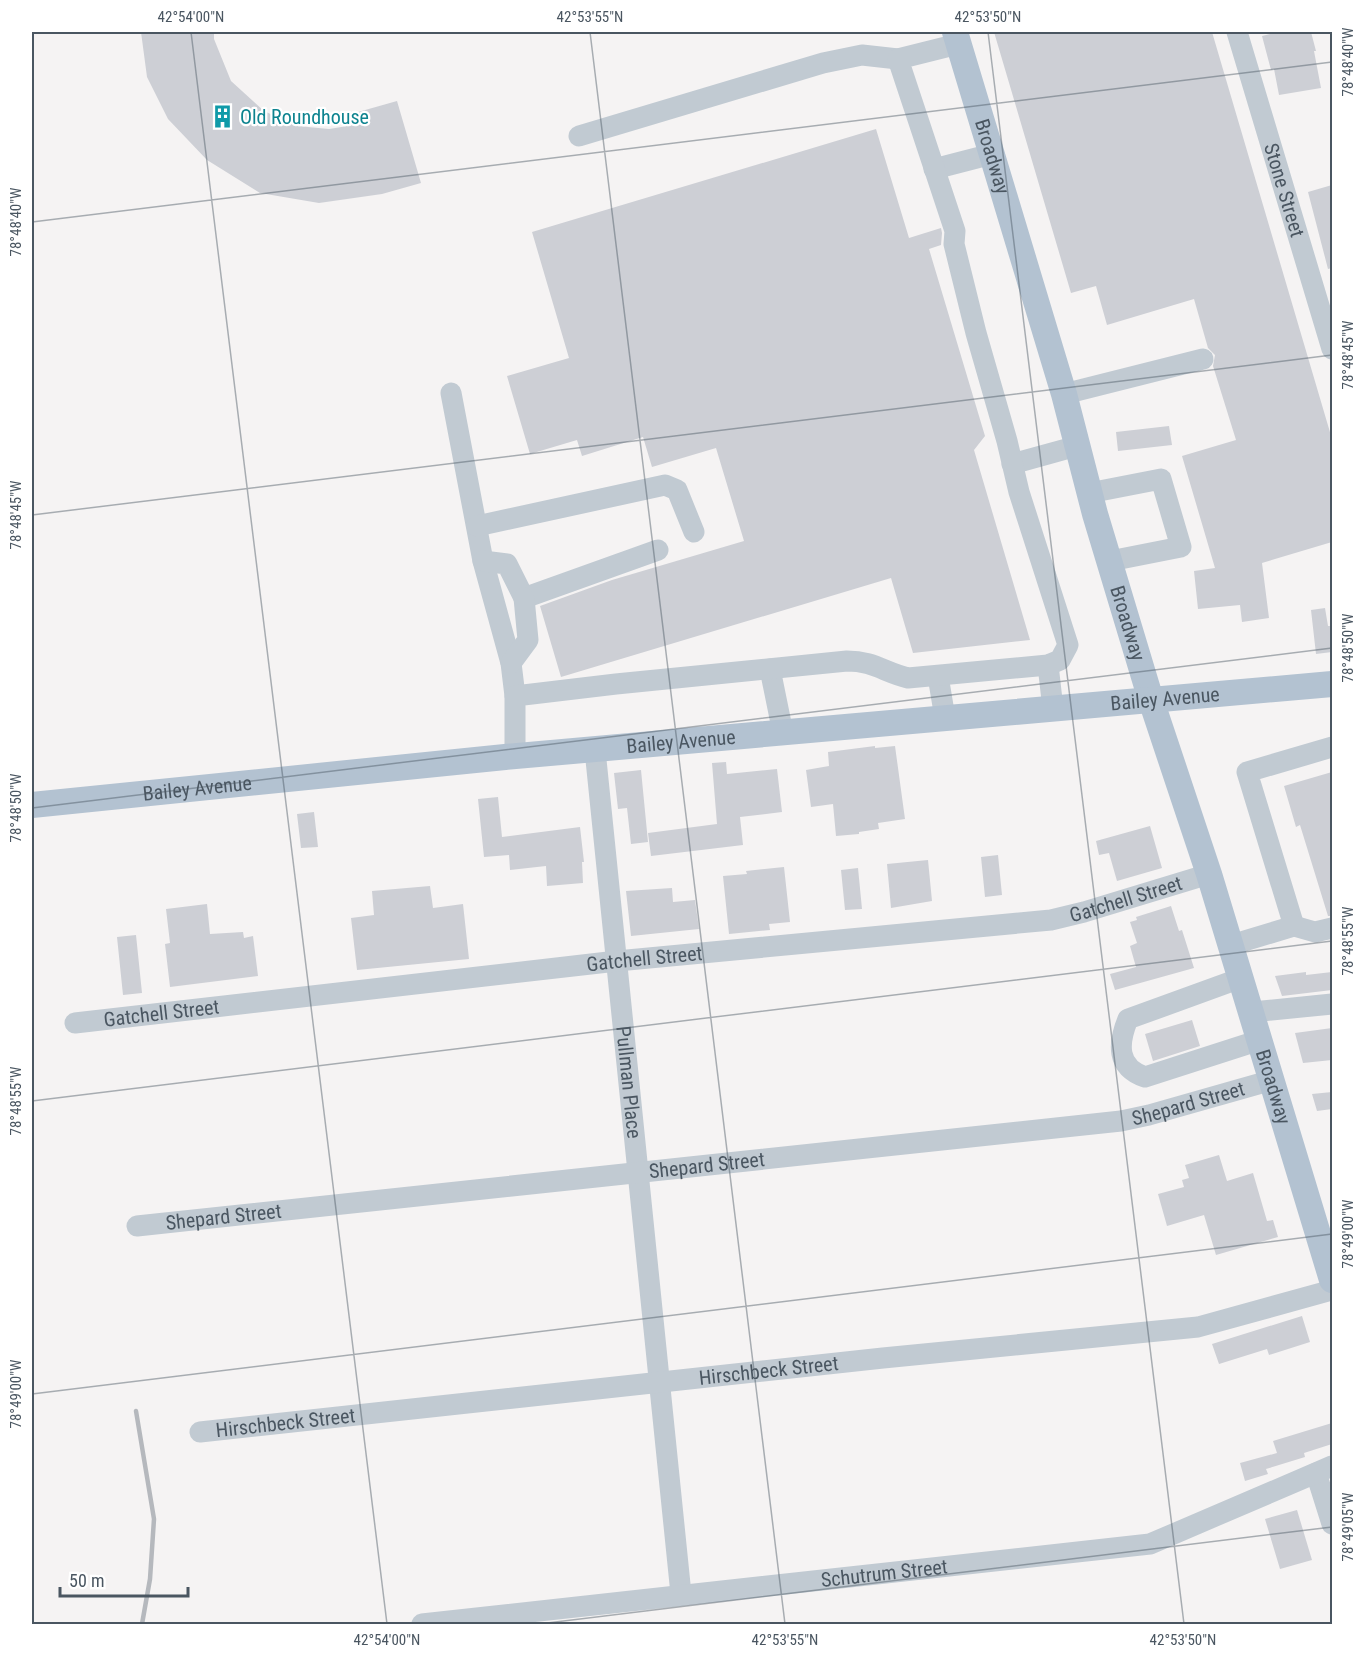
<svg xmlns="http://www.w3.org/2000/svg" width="1364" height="1656" font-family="'Roboto Condensed',sans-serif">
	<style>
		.building { fill: #cdcfd5 }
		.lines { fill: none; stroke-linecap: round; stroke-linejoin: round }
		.minor { stroke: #c1cad2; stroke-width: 21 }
		.major { stroke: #b3c2d1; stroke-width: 26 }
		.rail { stroke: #b5b8bd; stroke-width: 4.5 }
		.ticks { fill: none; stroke: #4a5661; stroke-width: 1.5; stroke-opacity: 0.45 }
		.labels { text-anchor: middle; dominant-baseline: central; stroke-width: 4.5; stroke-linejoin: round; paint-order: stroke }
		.culture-label { font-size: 20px; fill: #0d838f; stroke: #fff; text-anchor: start }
		.street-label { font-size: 20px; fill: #4a5661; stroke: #fff }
		.neatline { fill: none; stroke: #4a5661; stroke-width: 2 }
		.ticks-label { font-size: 15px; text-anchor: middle; fill: #4a5661 }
	</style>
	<rect width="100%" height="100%" fill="#f5f3f3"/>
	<path class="building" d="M141,32H214V39L231,81L264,111L297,126L329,129L354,125L351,114L397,101L421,183L382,194L319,203L260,193L207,160L168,119L147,77Z
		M994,32H1212L1332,439V542L1262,563L1269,618L1242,622L1240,605L1198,609L1194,571L1215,568L1182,456L1236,440L1213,366L1215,355L1208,348L1194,299L1107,325L1096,286L1071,293Z
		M1278,32H1311L1316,51H1314L1321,88L1279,95L1274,69L1271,70L1262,36Z
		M876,129L909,238L941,228L942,233L941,245L929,249L985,436L974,450L1030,640L913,653L891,578L561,677L540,606L612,580L744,541L716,448L652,467L643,437L582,456L577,440L530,454L507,376L569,358L532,232Z
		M1332,185V268L1328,269L1308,192Z
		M1169,426L1172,445L1118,451L1116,432Z
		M1325,608L1328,626H1331L1332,652L1316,654L1311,610Z
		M875,746V748L895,746L905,819L878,823L879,829L859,832V834L836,836L833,804L811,807L806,770L829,766L828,752Z
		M726,762L727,774L777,769L782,812L740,817L743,845L651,856L648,833L717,824L712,763Z
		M641,770L648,842L631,844L627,808L618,809L614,773Z
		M1332,772V916H1328L1300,825L1296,827L1284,786Z
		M498,797L502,837L580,827L584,862H582L583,883L547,886L546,866L510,870L509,855L484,857L478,799Z
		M314,812L318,847L301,848L297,814Z
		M1150,826L1162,868L1117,881L1109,853L1099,855L1096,841Z
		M998,855L1002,895L985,897L981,857Z
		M928,860L932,901L891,908L887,864Z
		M784,867L790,922L769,924L770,930L729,934L723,876L747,874L746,871Z
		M858,868L862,909L845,910L841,870Z
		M430,886L433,908L463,904L469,959L357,970L351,918L374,915L372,891Z
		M672,888L673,902L695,900L699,929L631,936L626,891Z
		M207,904L210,934L243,932L244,938L253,936L258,976L170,987L165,944L170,943L166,909Z
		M1171,906L1179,931L1182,930L1194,968L1115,990L1110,974L1136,967L1130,946L1137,943L1130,922L1137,920L1136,917Z
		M136,935L142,993L123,995L117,937Z
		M1306,972V975L1332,972V990L1282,996L1275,976Z
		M1192,1020L1200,1046L1153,1061L1145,1034Z
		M1332,1028V1060L1303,1063L1295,1033Z
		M1332,1092V1109L1317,1111L1312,1094Z
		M1219,1155L1227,1181L1253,1173L1267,1221L1273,1220L1278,1237L1216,1255L1204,1215L1167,1226L1158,1194L1184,1187L1182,1180L1189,1178L1185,1165Z
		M1302,1316L1310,1342L1269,1355L1267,1349L1219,1364L1212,1344Z
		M1332,1423V1444L1304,1453L1305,1457L1266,1469L1268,1474L1245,1481L1240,1463L1277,1453L1273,1441Z
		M1297,1510L1312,1560L1280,1569L1265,1519Z"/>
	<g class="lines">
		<g class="minor">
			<path id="s1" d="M1237,32L1332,349"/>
			<path d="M579,136L823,63L862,55L898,59"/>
			<path d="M934,169L992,154"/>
			<path d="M451,393L483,561L511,663L515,696"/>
			<path d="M1064,394L1203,359"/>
			<path d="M1012,464L1077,446"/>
			<path d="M1089,493L1161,479L1181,547L1110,561"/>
			<path d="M477,526L665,485L677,490L694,532"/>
			<path d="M483,561L507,564L524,598L658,550"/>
			<path d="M511,663L528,640L524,598"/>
			<path d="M1048,665L1053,709"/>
			<path d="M770,669L783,733"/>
			<path d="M938,676L945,718"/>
			<path id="s2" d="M595,750L681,1594"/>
			<path d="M515,757V696L616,684L847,661C873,661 884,672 908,678L1048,665L1060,660L1068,645L1019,492L1007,441L976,333L954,244L955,231L898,59L958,44"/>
			<path d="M1294,926L1247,772L1332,747"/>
			<path d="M1231,945L1294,926L1315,932L1332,928"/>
			<path d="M1241,978L1128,1019C1118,1043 1116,1067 1145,1077L1260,1040"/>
			<path d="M1252,1012L1332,1004"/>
			<path id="s3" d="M75,1023L617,961L1051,920L1084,912L1209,874"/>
			<path id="s4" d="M137,1226L1121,1121L1149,1115L1272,1080"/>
			<path id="s5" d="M200,1432L883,1358L1198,1327L1332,1290"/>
			<path d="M1316,1473L1332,1524"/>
			<path id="s6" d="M422,1624L1150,1544L1332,1466"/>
		</g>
		<g class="major">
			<path id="s7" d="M955,32L1064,394L1095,514L1151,700L1209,874L1332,1280"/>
			<path id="s8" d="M32,805L505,757L1332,684"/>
		</g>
		<path class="rail" d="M136,1411L154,1519L150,1579L142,1624"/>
	</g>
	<path class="ticks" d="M191,32L387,1624M590,32L785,1624M988,32L1184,1624M32,222L1332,62M32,515L1332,355M32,808L1332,648M32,1101L1332,941M32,1394L1332,1234M539,1624L1332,1527"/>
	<defs>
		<symbol id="building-bare" viewBox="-9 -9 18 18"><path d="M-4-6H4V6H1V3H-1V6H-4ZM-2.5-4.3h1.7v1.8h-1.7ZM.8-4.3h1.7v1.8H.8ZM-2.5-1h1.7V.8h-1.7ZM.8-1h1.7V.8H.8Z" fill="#0f9aa8" stroke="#fff" stroke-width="2.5" paint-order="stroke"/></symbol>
	</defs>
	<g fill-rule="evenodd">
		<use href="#building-bare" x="206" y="100" width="33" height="33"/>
	</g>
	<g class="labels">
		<g class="culture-label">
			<text x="240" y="117">Old Roundhouse</text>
		</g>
		<g class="street-label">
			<text stroke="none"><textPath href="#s7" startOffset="130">Broadway</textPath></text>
			<text stroke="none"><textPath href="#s1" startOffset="165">Stone Street</textPath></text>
			<text stroke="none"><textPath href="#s7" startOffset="616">Broadway</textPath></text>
			<text stroke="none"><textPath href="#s8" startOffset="1138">Bailey Avenue</textPath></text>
			<text stroke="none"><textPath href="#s8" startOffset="652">Bailey Avenue</textPath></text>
			<text stroke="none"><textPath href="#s8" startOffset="166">Bailey Avenue</textPath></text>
			<text stroke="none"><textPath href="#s3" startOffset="1059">Gatchell Street</textPath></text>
			<text stroke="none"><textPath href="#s3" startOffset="573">Gatchell Street</textPath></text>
			<text stroke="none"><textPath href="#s3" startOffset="87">Gatchell Street</textPath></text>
			<text stroke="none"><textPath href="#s2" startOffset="334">Pullman Place</textPath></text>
			<text stroke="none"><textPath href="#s7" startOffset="1102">Broadway</textPath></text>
			<text stroke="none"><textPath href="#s4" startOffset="1059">Shepard Street</textPath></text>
			<text stroke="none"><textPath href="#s4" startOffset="573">Shepard Street</textPath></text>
			<text stroke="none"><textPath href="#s4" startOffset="87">Shepard Street</textPath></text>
			<text stroke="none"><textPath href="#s5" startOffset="572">Hirschbeck Street</textPath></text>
			<text stroke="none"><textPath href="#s5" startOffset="86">Hirschbeck Street</textPath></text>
			<text stroke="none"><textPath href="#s6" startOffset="465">Schutrum Street</textPath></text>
		</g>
	</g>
	<rect width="1364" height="1656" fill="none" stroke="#ffffff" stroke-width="66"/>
	<path d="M60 1587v9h128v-9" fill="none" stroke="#4a5661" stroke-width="3"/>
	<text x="69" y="1587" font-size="18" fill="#4a5661" stroke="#ffffff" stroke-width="4.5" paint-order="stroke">50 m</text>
	<rect x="33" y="33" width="1298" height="1590" class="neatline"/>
	<g class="ticks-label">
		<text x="191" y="22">42°54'00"N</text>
		<text x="590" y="22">42°53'55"N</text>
		<text x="988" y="22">42°53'50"N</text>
		<text transform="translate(1348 62) rotate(-90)" y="5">78°48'40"W</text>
		<text transform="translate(16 222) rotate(-90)" y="5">78°48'40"W</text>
		<text transform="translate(1348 355) rotate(-90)" y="5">78°48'45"W</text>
		<text transform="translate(16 515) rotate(-90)" y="5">78°48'45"W</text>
		<text transform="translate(1348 648) rotate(-90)" y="5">78°48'50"W</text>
		<text transform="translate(16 808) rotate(-90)" y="5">78°48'50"W</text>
		<text transform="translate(1348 941) rotate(-90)" y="5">78°48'55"W</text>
		<text transform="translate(16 1101) rotate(-90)" y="5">78°48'55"W</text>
		<text transform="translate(1348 1234) rotate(-90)" y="5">78°49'00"W</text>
		<text transform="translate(16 1394) rotate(-90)" y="5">78°49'00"W</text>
		<text transform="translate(1348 1527) rotate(-90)" y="5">78°49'05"W</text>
		<text x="387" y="1645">42°54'00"N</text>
		<text x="785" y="1645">42°53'55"N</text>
		<text x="1183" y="1645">42°53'50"N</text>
	</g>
</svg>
